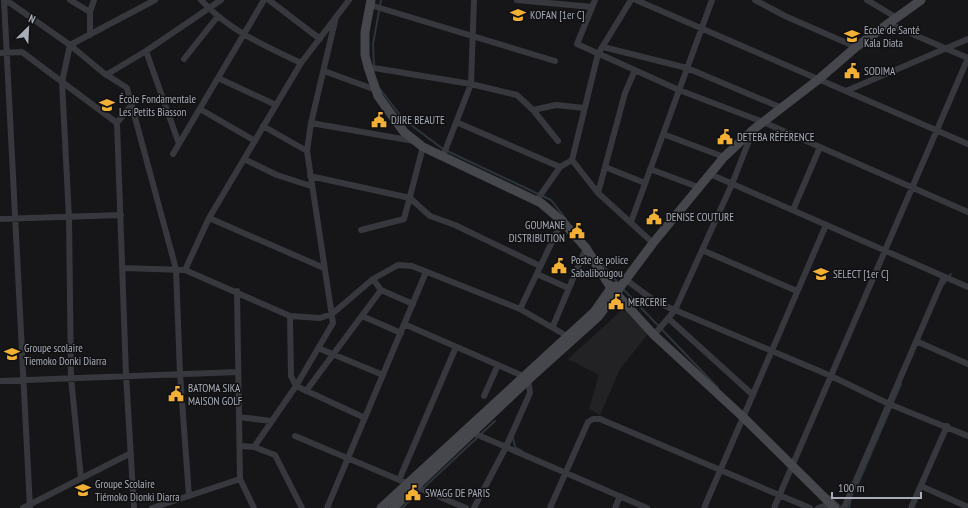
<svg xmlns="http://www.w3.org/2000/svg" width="968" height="508" font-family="'PT Sans Narrow',sans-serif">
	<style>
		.built { fill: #222225 }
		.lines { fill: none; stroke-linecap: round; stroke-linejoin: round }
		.stream { stroke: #2c353c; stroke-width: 2 }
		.minor { stroke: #37383d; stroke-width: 6 }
		.secondary { stroke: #45474d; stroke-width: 9 }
		.labels { text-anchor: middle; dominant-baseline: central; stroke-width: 3; stroke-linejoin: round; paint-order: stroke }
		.poi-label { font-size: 11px; fill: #a8adb8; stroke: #111113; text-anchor: start }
	</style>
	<rect width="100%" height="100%" fill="#161618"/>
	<path class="built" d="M623,309L648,334L620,369L600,415L589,409L599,375L568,359Z"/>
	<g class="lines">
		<path class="stream" d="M374,66L373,44L381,0
			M380,89L403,119L443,149L551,200L566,219
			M595,255L619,284
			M944,284L951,274
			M623,289L718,388
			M513,438L515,447L522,451
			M857,486L901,384
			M829,496L842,508
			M402,508L495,421
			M849,508L851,499"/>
		<path class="minor" d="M4,0L30,508
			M6,0L70,45L106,75L146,51L221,0
			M70,0L90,12
			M201,0C230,31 263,45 301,63
			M269,0L320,39
			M517,0L592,7
			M595,0L577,44L679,90L763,122L968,212
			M631,0L598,54L572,160L598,193L653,243
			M636,0L968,144
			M755,0L785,16L856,47
			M867,0L897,18
			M370,5L555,61
			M889,24L968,58
			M90,35V12L94,0
			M70,45L62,82L69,218L71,378L81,478
			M70,45L155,0
			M603,47L687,68L782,108
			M146,51L179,144
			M0,53L22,52L117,123
			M184,59L218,16
			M368,67L471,84L517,95L533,110L558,141
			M324,71L376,90
			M107,75L127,88L176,269L180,374L189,496
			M218,78L276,105
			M846,91L968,39
			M132,104L117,123L126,375L134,508
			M200,109L255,141
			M533,110L556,105L584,108
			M456,122L560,167
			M311,123L414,141
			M263,126L307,151
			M663,134L724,157
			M173,154L264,0
			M443,156L471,84L474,0
			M244,159L277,175L311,186
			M605,167L645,183
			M650,169L698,187
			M710,174L968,287
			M310,176L410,198L430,216L455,225L540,266
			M598,193L625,93L635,70
			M537,200L560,167L572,160
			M793,210L820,147
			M209,218L324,268
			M0,219L121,215
			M631,222L712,0
			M361,230L404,219L423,147
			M702,250L797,291
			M122,268L185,270L290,316L320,318L332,314L373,279L398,265L412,266L520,309L567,336
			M185,270L209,218L301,63L349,0
			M537,274L568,288
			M373,279L381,290L413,304
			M625,279L656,302L831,376L889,404L968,436
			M237,291L240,479L254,508
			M520,309L562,221
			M290,316L291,376L296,386L365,418
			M362,316L401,333
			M668,318L753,395
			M404,324L523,376L528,380L530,393L506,447L474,508
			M553,326L586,248
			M654,335L675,310L732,184L752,133
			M916,341L968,364
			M318,348L383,375
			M0,381L238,372
			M306,391L381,290
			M484,396L498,365
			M239,417L271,421
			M471,432L647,508
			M295,436L466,508
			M240,446L254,447L296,386L333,323L307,151L311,123L336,17
			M254,447L275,455L302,508
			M399,480L456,347
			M921,486L968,507
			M23,508L131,453
			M152,508L240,479
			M327,508L426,272
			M550,508L588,422L593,419H600L810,508
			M615,508L620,496
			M704,508L826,225
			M774,508L968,58
			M818,508L830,504
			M844,508L944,277
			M911,508L947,426"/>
		<path class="secondary" d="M371,0L365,32V55L368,67L378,96L404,132L423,147L541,203L562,221L586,248L611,288L654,335L743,417L835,508
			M381,508L594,312L611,288L615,286
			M393,508L528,380L598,317L653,243L724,157L754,129L819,79L856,47L921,0"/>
	</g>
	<defs>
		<symbol id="school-bare" viewBox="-9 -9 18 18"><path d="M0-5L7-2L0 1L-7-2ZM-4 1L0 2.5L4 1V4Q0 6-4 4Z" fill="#f2b134" stroke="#111113" stroke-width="2.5" paint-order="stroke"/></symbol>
		<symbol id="civic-bare" viewBox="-9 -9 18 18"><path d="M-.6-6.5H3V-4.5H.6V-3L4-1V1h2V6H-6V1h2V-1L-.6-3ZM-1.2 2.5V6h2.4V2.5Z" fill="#f2b134" stroke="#111113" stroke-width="2.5" paint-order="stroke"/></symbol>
	</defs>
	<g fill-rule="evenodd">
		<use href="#school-bare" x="507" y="4" width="22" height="22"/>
		<use href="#school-bare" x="841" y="25" width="22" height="22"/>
		<use href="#civic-bare" x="841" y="60" width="22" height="22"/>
		<use href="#school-bare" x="96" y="94" width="22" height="22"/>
		<use href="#civic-bare" x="368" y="109" width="22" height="22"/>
		<use href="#civic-bare" x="714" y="126" width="22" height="22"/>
		<use href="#civic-bare" x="643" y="206" width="22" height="22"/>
		<use href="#civic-bare" x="566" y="220" width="22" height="22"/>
		<use href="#civic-bare" x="548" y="255" width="22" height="22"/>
		<use href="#school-bare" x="810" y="263" width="22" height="22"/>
		<use href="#civic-bare" x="605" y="291" width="22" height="22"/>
		<use href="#school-bare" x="1" y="343" width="22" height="22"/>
		<use href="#civic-bare" x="165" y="383" width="22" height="22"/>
		<use href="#school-bare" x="72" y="479" width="22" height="22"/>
		<use href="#civic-bare" x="402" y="482" width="22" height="22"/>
	</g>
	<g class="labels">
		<g class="poi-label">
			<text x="530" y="15">KOFAN [1er C]</text>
			<text x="864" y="30">Ecole de Santé<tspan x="864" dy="13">Kala Diata</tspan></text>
			<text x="864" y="71">SODIMA</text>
			<text x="119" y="99">École Fondamentale<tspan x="119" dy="13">Les Petits Biasson</tspan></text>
			<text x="391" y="120">DJIRE BEAUTE</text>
			<text x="737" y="137">DETEBA RÉFÉRENCE</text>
			<text x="666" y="217">DENISE COUTURE</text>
			<text x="565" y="225" text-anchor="end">GOUMANE<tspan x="565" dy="13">DISTRIBUTION</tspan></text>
			<text x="571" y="260">Poste de police<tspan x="571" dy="13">Sabalibougou</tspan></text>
			<text x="833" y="274">SELECT [1er C]</text>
			<text x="628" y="302">MERCERIE</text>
			<text x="24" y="348">Groupe scolaire<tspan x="24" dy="13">Tiemoko Donki Diarra</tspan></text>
			<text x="188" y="388">BATOMA SIKA<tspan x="188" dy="13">MAISON GOLF</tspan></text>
			<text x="95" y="484">Groupe Scolaire<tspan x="95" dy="13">Tiémoko Dionki Diarra</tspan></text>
			<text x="425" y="493">SWAGG DE PARIS</text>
		</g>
	</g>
	<g transform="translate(28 28) rotate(24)" stroke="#111113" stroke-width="3" paint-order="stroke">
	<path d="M0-3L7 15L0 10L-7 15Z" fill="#a8adb8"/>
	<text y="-6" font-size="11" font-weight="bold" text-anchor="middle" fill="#a8adb8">N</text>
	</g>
	<path d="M832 492v6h89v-6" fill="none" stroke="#a8adb8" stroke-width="2"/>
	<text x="838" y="492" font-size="12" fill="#a8adb8" stroke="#111113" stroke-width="3" paint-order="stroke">100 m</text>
</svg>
